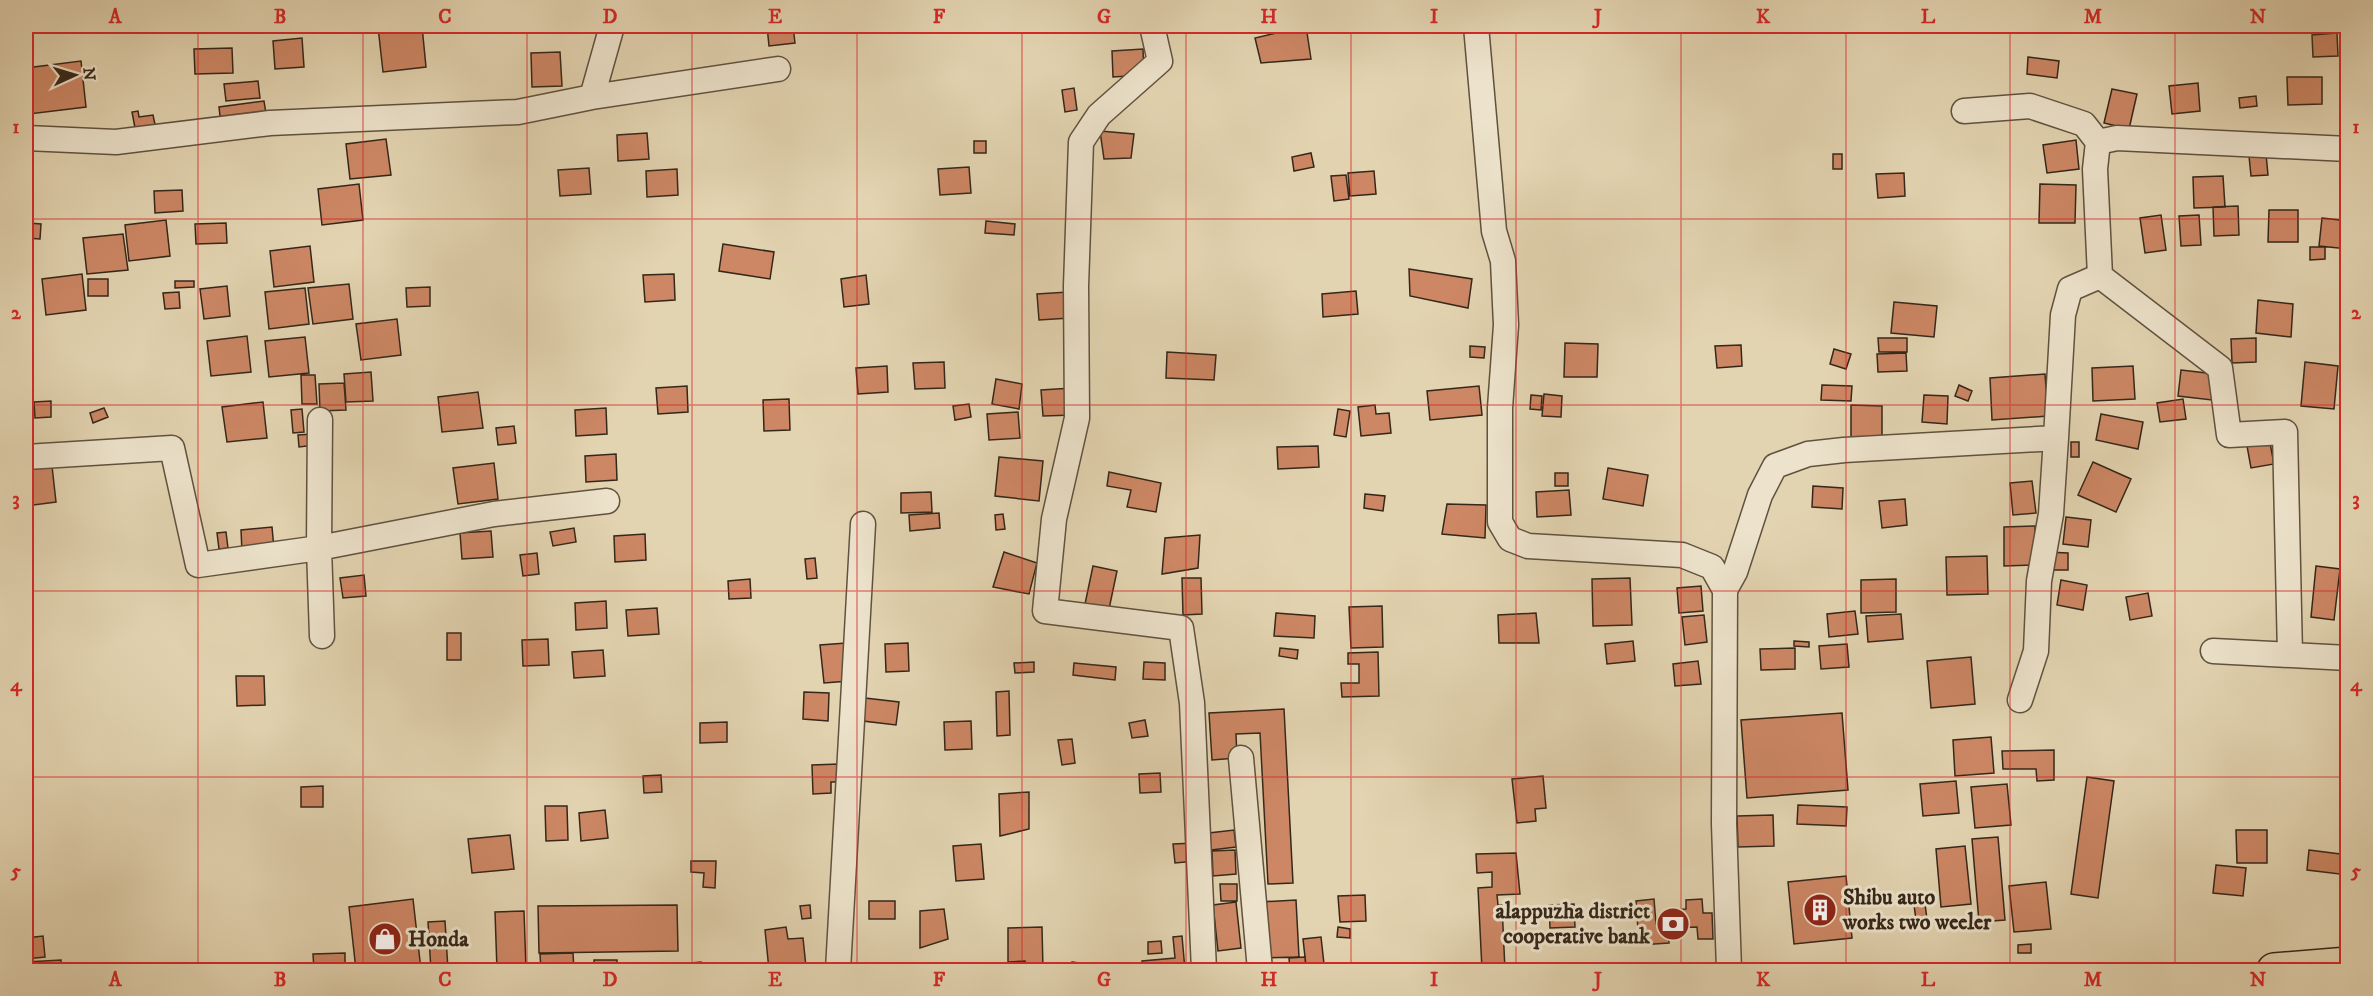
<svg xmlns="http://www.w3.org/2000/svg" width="2373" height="996" font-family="'IM FELL DW Pica',serif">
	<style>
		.building { fill: #cd8765; stroke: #352719; stroke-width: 1.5 }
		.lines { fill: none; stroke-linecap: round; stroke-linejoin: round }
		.minor-casing { stroke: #60523f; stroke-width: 27 }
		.highway-casing { stroke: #352719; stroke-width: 36 }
		.minor { stroke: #ede3cc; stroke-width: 24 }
		.highway { stroke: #e3d4b1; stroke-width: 33 }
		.grid { fill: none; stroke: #d62828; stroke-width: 1.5; stroke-opacity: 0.55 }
		.labels { text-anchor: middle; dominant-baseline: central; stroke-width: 6; stroke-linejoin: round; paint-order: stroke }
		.poi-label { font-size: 22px; font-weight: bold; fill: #352719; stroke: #ede3cc; text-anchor: start }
		.neatline { fill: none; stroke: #d62828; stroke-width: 2 }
		.grid-label { font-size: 20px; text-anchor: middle; font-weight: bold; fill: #d62828 }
	</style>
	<rect width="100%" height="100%" fill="#e3d4b1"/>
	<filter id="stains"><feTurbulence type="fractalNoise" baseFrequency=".00333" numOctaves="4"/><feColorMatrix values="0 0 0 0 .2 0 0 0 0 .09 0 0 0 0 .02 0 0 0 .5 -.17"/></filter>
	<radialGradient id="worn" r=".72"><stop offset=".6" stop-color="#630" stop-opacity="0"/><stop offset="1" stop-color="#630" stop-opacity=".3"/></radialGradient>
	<path class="building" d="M395,26H422L426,67L383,72L378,27Z
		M767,26H793L795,43L769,46Z
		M1306,26L1311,59L1261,63L1255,38Z
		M2136,26H2156L2155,30Z
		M2337,33L2338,56L2313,57L2312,35Z
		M302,38L304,67L275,69L273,41Z
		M232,48L233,73L195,74L194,49Z
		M1143,49L1144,75L1113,77L1112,51Z
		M560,52L562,86L532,87L531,53Z
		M2028,57L2059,61L2057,78L2027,74Z
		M81,61L86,107L29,114L26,68Z
		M2287,77H2322V104L2288,105Z
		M258,81L260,98L226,101L224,84Z
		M2198,83L2200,111L2172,114L2169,86Z
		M1074,88L1077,110L1065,112L1062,90Z
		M2112,89L2137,94L2129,129L2104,123Z
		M2256,96L2257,106L2240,108L2239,98Z
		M264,101L267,120L221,125L219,107Z
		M2342,105H2348V129H2342Z
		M138,111L139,117L153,115L156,129L136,133L132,112Z
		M1100,131L1134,134L1131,158L1104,159Z
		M647,133L649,159L618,161L617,135Z
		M386,139L391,175L350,179L346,144Z
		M2076,140L2079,169L2047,173L2043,145Z
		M974,141H986V153H974Z
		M1311,153L1314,167L1294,171L1292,157Z
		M1833,154H1842V169H1833Z
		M2266,154L2268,175L2251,176L2249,156Z
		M969,167L971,193L940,195L938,169Z
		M589,168L591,194L560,196L558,170Z
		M677,169L678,195L647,197L646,171Z
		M1374,171L1376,194L1350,196L1348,173Z
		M1904,173L1905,196L1878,198L1876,174Z
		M1346,175L1349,199L1334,201L1331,176Z
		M2223,176L2225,207L2194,208L2193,177Z
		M359,184L363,220L322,225L318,189Z
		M2040,184L2076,185L2075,223H2039Z
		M182,190L183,211L155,213L154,191Z
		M2238,206L2239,235L2214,236L2213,207Z
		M2269,210H2298V242H2268Z
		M2161,215L2166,250L2145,253L2140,218Z
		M2199,215L2201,245L2181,246L2179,216Z
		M2322,218L2348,221V249L2319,246Z
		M166,220L170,256L129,261L125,225Z
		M986,221L1015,224L1014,235L985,233Z
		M28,223L41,224L40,239L26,238Z
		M226,223L227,243L196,244L195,224Z
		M123,234L128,270L87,274L83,238Z
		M723,244L774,252L770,279L719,271Z
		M310,246L314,282L274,287L270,251Z
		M2310,247H2325V259L2310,260Z
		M1409,269L1472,279L1468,308L1410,296Z
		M82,274L86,310L46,315L42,279Z
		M674,274L675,300L645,302L643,275Z
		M866,275L869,304L844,307L841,279Z
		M88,279H108V296H88Z
		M175,281H194V287L175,288Z
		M349,284L353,319L313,324L308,288Z
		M227,286L230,316L204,319L200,289Z
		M430,287V306L407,307L406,288Z
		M305,288L309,324L269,329L265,292Z
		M1356,291L1358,314L1323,317L1322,294Z
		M179,292L180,308L165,309L163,293Z
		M1068,292L1070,318L1039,320L1037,294Z
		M2258,300L2293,304L2291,337L2256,333Z
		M1894,302L1937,306L1934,337L1891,333Z
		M397,319L401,355L361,360L356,324Z
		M247,336L251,372L211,376L207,341Z
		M305,337L309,373L269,377L265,341Z
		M1878,338H1907V352H1879Z
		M2256,338V362L2232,363L2231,339Z
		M1565,343L1598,344L1597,377H1564Z
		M1741,345L1742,366L1717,368L1715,346Z
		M1470,346L1485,347L1484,358L1470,357Z
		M1834,349L1851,354L1846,369L1830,364Z
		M1167,352L1216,355L1214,380L1166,378Z
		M1906,353L1907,371L1878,372L1877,354Z
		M944,362L945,388L915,389L913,363Z
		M2305,362L2338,366L2334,409L2301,406Z
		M887,366L888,392L858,394L856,368Z
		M2133,366L2135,399L2093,401L2092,368Z
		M2181,370L2215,374L2212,400L2178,396Z
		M371,372L373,401L346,402L344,374Z
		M2045,374L2048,416L1992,420L1990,378Z
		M301,375H315L317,404H302Z
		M996,379L1022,384L1019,409L992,404Z
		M344,383L346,410L320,411L319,384Z
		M1822,385L1852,386L1851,401L1821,400Z
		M1959,385L1972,391L1968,401L1955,396Z
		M687,386L688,412L658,414L656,388Z
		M1479,386L1482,415L1430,420L1427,391Z
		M1072,388L1074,415L1043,416L1041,390Z
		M478,392L483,428L442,432L438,397Z
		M1544,394L1562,396L1561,417L1542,416Z
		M1531,395L1542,396L1541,410L1530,409Z
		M1924,395L1948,396L1947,424L1922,422Z
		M789,399L790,430L764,431L763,400Z
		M2183,399L2186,419L2160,422L2157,403Z
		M51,401V417L35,418L34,402Z
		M263,402L267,438L227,442L222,407Z
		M969,404L971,417L955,420L953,406Z
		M1375,405L1376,414L1389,413L1391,433L1361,436L1358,407Z
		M1851,405L1882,406V440L1851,439Z
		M104,408L108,417L93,423L90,413Z
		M606,408L607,434L576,436L575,410Z
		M302,409L304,432L293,433L291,410Z
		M1338,409L1350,411L1346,437L1334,435Z
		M1018,412L1020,438L989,440L987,414Z
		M2101,414L2143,422L2138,449L2096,440Z
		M514,426L516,443L498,445L496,428Z
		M313,434L315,445L299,447L298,435Z
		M2071,442H2079V457H2071Z
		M2270,443L2274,464L2251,468L2247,446Z
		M1318,446L1319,467L1278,469L1277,447Z
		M616,454L617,480L586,482L585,456Z
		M999,457L1043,461L1039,501L995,496Z
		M2093,462L2131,479L2116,512L2078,495Z
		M494,463L498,499L458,504L453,468Z
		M52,466L56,502L26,506V470Z
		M1608,468L1648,475L1643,506L1603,499Z
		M2348,468V490L2343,491L2340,469Z
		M1109,472L1161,483L1156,512L1127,507L1131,490L1107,486Z
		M1555,473H1568V486H1555Z
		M2032,481L2036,513L2013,515L2010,483Z
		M1813,486L1843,488L1842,509L1812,507Z
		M1569,490L1571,515L1537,517L1536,492Z
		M931,492L932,512L901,513V493Z
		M1365,494L1385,496L1383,511L1364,508Z
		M1905,499L1907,525L1882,528L1879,501Z
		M1447,504L1486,505L1485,538L1442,534Z
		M939,513L940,528L910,531L909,515Z
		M1003,514L1005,529L996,530L995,515Z
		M2066,517L2091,520L2088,547L2063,544Z
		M2035,526L2036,565L2004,566V527Z
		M272,527L274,549L242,552L241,530Z
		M574,528L576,542L553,546L550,532Z
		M491,531L493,557L462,559L460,533Z
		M226,532L228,548L219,549L217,533Z
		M645,534L646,560L615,562L614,536Z
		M1200,535L1198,568L1162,574L1165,538Z
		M1004,552L1037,563L1029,594L993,587Z
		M2046,552L2068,553V570H2045Z
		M537,553L539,574L523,576L520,555Z
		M1987,556L1988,594L1947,595L1946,557Z
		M815,558L817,578L807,579L805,559Z
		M1093,566L1117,571L1109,609L1085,604Z
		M2316,566L2340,569L2334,620L2311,617Z
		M364,575L366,596L343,598L340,578Z
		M1182,578H1201L1202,614L1183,615Z
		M1630,578L1632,625L1593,626L1592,579Z
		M750,579L751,598L729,599L728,581Z
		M1896,579V612L1861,613V580Z
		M2061,580L2087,585L2083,610L2057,605Z
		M1701,586L1703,611L1679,613L1677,588Z
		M2148,593L2152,616L2130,620L2126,597Z
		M606,601L607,628L576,630L575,603Z
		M1382,606L1383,647L1351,648L1349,607Z
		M657,608L659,634L628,636L626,610Z
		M1855,611L1858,634L1829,637L1827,614Z
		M1276,613L1315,616L1314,638L1274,636Z
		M1536,613L1539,643H1499L1498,615Z
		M1901,614L1903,639L1868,642L1866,616Z
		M1704,615L1707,642L1685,645L1682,617Z
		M447,633H461V660H447Z
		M548,639L549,665L523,666L522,640Z
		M1633,641L1635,661L1607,664L1605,644Z
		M1794,641L1809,642V647L1794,646Z
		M846,643L849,681L824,683L820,645Z
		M908,643L909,671L886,672L885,644Z
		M1847,644L1849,667L1821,669L1819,646Z
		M1280,648L1298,650L1297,659L1279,656Z
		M1795,648V669L1761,670L1760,649Z
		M603,650L605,676L574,678L572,652Z
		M1378,652L1379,696L1342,697L1341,683H1359V664H1348V653Z
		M1971,657L1975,704L1931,708L1927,661Z
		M1698,661L1701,684L1675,686L1673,664Z
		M1034,662V672L1015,673L1014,663Z
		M1144,662L1165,663V680L1143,679Z
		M1074,663L1116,667L1115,680L1073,675Z
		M236,676H264L265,705L237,706Z
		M1009,691L1010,735L997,736L996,692Z
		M804,692L829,693L828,721L803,719Z
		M865,698L899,702L896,725L863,721Z
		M1284,709L1293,883L1268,884L1260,733L1236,734L1237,758L1212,760L1209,713Z
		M1842,713L1848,790L1747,798L1741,720Z
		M1145,720L1148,736L1132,738L1129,723Z
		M971,721L972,749L945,750L944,722Z
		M727,722V742L700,743V723Z
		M1991,737L1994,773L1955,776L1953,740Z
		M1072,739L1075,763L1062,765L1058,740Z
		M2054,750V780L2037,781L2036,769H2003L2002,751Z
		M839,764V782H831V793L813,794L812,765Z
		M1160,773L1161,792L1140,793L1139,774Z
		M661,775L662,792L644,793L643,776Z
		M1543,776L1546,808L1535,809L1536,821L1517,823L1512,779Z
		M2087,777L2114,781L2098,898L2071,894Z
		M1956,781L1959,813L1923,816L1920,784Z
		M2007,784L2011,825L1975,828L1971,787Z
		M323,786V807H301V787Z
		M1029,792V829L1000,836L999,794Z
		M1798,805L1847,807L1846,826L1797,824Z
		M545,806H567L568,840L546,841Z
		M605,810L608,838L581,841L579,813Z
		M1773,815L1774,846L1738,847L1737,816Z
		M1234,830L1236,847L1211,850L1209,833Z
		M2236,830H2267V863H2237Z
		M510,835L514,869L472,873L468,839Z
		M1998,837L2005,920L1979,922L1972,839Z
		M1194,843L1196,861L1175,863L1173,844Z
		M981,844L984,879L956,881L953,846Z
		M1965,846L1971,904L1941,907L1936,849Z
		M1235,850L1236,874L1213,876L1212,851Z
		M2309,850L2348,855V875L2307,870Z
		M1516,853L1520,894L1497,895L1498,905H1502L1505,970H1482L1478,888L1492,887V872L1477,873L1476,854Z
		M691,861H716L715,888L703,887L704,873L691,872Z
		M2216,865L2246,868L2243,896L2213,893Z
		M1846,876L1852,938L1794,944L1788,882Z
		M2046,882L2051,929L2014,932L2009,886Z
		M1220,884H1237V901H1221Z
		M1365,895L1366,921L1340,922L1338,896Z
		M413,899L421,970H356L349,907Z
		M1654,899L1656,924L1667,923L1669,943L1639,945L1636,901Z
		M1702,899L1703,913H1712L1713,939H1698L1697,927L1672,928L1671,910L1686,909V900Z
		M1296,900L1299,957L1262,958L1260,902Z
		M869,901H895V919H869Z
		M1236,902L1241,948L1218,951L1213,905Z
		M1574,904L1575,927L1550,928L1549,905Z
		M1925,904L1927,919L1916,920L1914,905Z
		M677,905L678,951L539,953L538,906Z
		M810,905L811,918L802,919L800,906Z
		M944,909L948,939L920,948V911Z
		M524,911L526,970H497L495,912Z
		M445,921L448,970H431L428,922Z
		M786,927L788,939L803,938L806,967L769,970L765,930Z
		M1042,927L1043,970H1025V961L1008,962V928Z
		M1338,927L1350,929V938L1337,937Z
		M43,936L45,957L26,959V938Z
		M1182,936L1185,970H1143L1142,961L1175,958L1173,937Z
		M1321,937L1324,964L1306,966L1303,939Z
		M1161,941L1162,953L1148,954V942Z
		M2031,944V953H2018V945Z
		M345,953V970H314L313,954Z
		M573,953L574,970H541L540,954Z
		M1305,957L1306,970H1290L1289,958Z
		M61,960V970H26V962Z
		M594,960H617V970H594Z
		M701,962V970H667V965Z
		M1072,962L1114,968V970H1072Z
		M948,967L949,970H919V968Z"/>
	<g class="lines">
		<defs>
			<path id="minor" d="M1152,26L1160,61L1099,115L1081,142L1076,286L1077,418L1054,519L1045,611L1181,628L1192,703L1204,970
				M1476,26L1494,231L1503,261L1506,325L1500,408V522L1510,539L1528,546L1682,555L1712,567L1725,590L1724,824L1729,970
				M592,97L778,69
				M1964,111L2030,106L2084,124L2098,142
				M26,138L116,142L270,123L518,112L592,97L612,26
				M2100,276L2220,368L2229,435L2285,432L2290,655
				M320,420L319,548L322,636
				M26,457L172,448L198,565L319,548L494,514L607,501
				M1725,590L1735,572L1760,495L1775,466L1808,454L1844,450L2056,438L2063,315L2070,289L2100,276L2095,169L2098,142L2117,138L2348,149
				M2213,651L2348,658
				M2020,700L2036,651L2039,581L2051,514L2056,438
				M1241,758L1260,970
				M838,970L863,524"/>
			<path id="highway" d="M2274,970L2348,964"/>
		</defs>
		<use href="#minor" class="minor-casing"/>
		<use href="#highway" class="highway-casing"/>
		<use href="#minor" class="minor"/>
		<use href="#highway" class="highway"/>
	</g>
	<path class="grid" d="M198,26V970M363,26V970M527,26V970M692,26V970M857,26V970M1022,26V970M1186,26V970M1351,26V970M1516,26V970M1681,26V970M1846,26V970M2010,26V970M2175,26V970M26,219H2348M26,405H2348M26,591H2348M26,777H2348"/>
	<defs>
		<symbol id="building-disc" viewBox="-11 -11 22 22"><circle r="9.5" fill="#8f2418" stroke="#ede3cc"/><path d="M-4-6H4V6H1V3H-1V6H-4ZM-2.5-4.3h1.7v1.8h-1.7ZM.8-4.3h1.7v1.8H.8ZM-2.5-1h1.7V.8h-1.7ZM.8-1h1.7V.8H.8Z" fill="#fff"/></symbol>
		<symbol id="bank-disc" viewBox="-11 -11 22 22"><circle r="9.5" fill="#8f2418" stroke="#ede3cc"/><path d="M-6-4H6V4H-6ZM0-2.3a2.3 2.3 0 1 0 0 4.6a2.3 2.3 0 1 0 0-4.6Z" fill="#fff"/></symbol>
		<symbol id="shop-disc" viewBox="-11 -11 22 22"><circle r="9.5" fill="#8f2418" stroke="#ede3cc"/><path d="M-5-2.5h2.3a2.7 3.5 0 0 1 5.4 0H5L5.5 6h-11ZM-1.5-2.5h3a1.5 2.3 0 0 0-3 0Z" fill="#fff"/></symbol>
	</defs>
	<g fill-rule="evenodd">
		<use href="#building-disc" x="1801" y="891" width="38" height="38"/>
		<use href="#bank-disc" x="1654" y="905" width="38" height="38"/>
		<use href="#shop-disc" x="366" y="920" width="38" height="38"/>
	</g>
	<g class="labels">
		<g class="poi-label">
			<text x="1843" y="897">Shibu auto<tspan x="1843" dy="25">works two weeler</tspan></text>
			<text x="1650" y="911" text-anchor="end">alappuzha district<tspan x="1650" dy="25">cooperative bank</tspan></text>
			<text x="408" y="939">Honda</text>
		</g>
	</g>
	<rect width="2373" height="996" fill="none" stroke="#e3d4b1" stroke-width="66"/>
	<g transform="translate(75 75) rotate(86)" stroke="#ede3cc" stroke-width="4.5" paint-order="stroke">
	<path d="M0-4.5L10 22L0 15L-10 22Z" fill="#352719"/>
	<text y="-9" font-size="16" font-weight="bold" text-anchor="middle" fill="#352719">N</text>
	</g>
	<rect x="33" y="33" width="2307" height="930" class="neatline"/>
	<g class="grid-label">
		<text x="115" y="23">A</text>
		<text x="280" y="23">B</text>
		<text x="445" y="23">C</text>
		<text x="610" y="23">D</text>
		<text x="775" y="23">E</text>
		<text x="939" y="23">F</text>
		<text x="1104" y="23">G</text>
		<text x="1269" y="23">H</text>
		<text x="1434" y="23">I</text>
		<text x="1598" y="23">J</text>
		<text x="1763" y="23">K</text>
		<text x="1928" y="23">L</text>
		<text x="2093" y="23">M</text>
		<text x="2258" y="23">N</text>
		<text x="16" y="133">1</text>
		<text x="2356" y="133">1</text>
		<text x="16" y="319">2</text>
		<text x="2356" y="319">2</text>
		<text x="16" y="505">3</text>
		<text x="2356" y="505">3</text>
		<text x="16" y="691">4</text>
		<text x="2356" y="691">4</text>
		<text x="16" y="877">5</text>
		<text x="2356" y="877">5</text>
		<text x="115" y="986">A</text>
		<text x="280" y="986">B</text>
		<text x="445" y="986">C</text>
		<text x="610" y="986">D</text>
		<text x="775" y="986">E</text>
		<text x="939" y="986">F</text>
		<text x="1104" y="986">G</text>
		<text x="1269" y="986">H</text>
		<text x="1434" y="986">I</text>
		<text x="1598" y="986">J</text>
		<text x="1763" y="986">K</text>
		<text x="1928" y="986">L</text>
		<text x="2093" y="986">M</text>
		<text x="2258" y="986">N</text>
	</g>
	<rect width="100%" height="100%" filter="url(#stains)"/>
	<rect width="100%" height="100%" fill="url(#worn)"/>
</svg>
